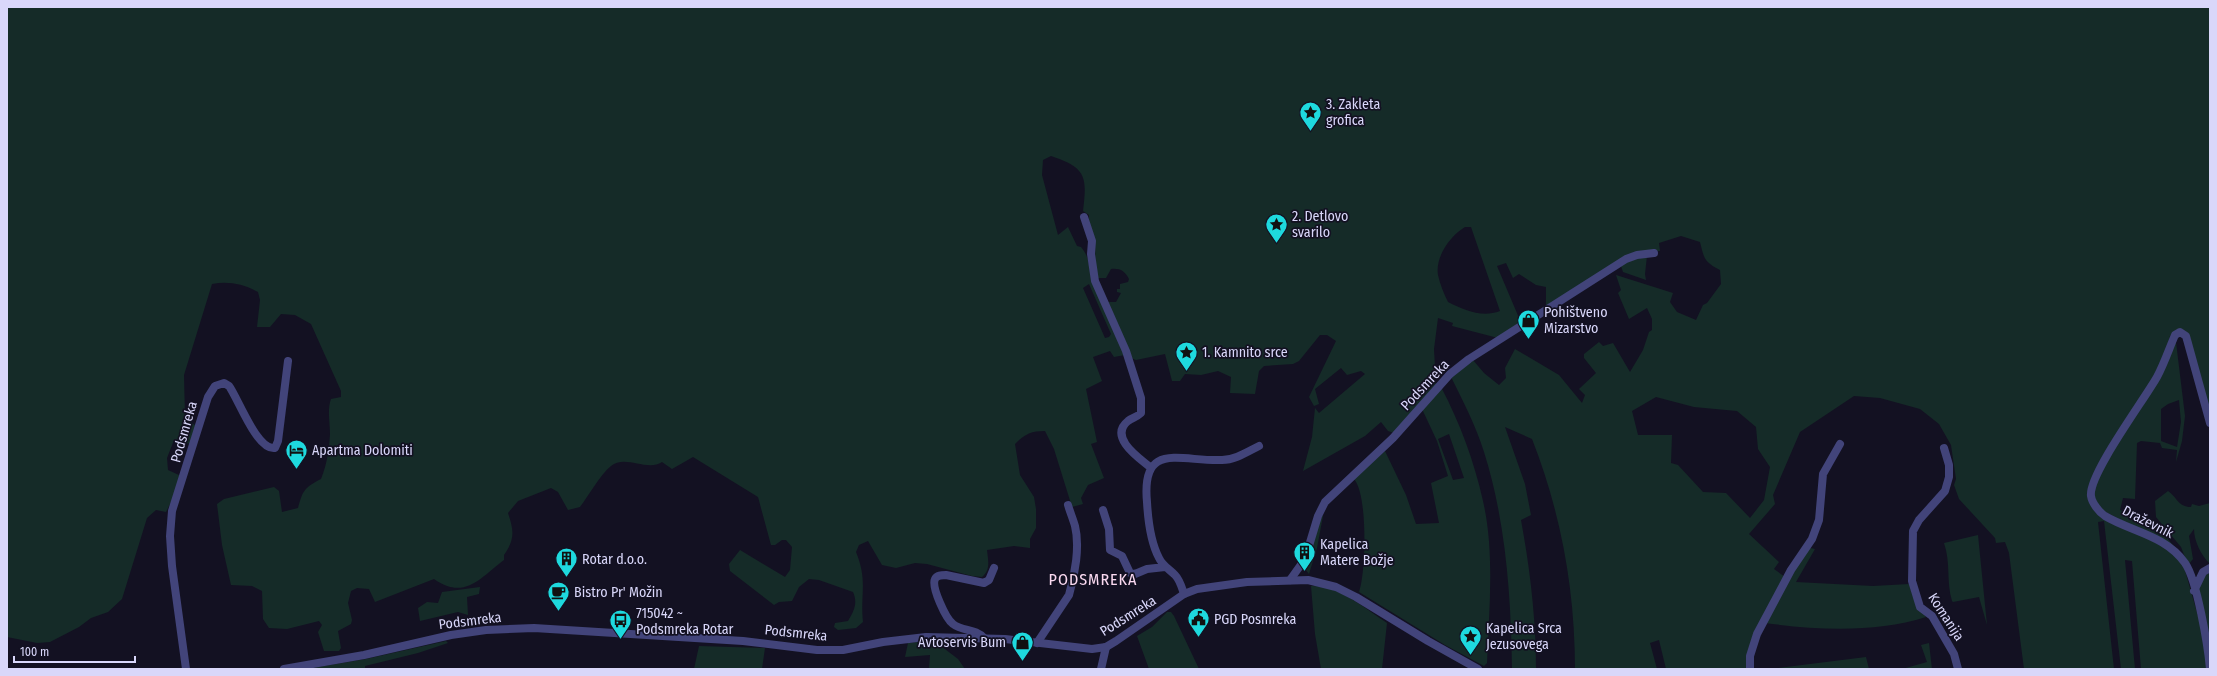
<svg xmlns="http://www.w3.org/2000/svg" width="2217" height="676" font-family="'Fira Sans Condensed',sans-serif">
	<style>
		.green { fill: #152b28; fill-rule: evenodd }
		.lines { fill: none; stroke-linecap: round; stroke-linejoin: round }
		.minor { stroke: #42447a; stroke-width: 8 }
		.tertiary { stroke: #42447a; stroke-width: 8 }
		.labels { text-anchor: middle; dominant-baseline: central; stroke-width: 3.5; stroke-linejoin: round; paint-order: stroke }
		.poi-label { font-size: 14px; fill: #d9d7fa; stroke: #131122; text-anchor: start }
		.street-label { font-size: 14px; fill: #d9d7fa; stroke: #131122 }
		.quarter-label { font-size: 16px; letter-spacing: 1px; fill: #fad9f0; stroke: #131122 }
	</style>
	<rect width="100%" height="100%" fill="#131122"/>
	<path class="green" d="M7,7H2210V416L2189,334L2182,329L2176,330L2170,336C2157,387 2118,423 2096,469C2092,477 2090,487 2088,495L2098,514L2107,520L2161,544L2178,558L2184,567L2200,623L2208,669H2141L2132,561L2125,560L2135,669H2121L2104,521L2098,522L2114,669H2024L2009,553L2005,542L1996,543L1995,538L1959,499L1954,485L1956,479L1951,445L1939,424L1920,409L1880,398L1854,396L1800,432L1773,495L1775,504L1749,534L1779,562L1774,569L1785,577L1753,636L1748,669H1666L1659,640L1650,643L1657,669H1575C1575,590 1561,513 1532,439L1505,427L1525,484L1531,515L1521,520C1530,569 1536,619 1536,669H1512C1511,596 1506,522 1484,452C1476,426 1463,401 1451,377L1473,360L1484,373L1499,385L1506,378L1505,368L1515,349L1559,375L1582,403L1585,395L1579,389L1596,373L1584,358V354L1599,342L1603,346L1613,343L1630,372L1643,350L1649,332L1652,330V319L1647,308L1629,319L1618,293L1621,290L1616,275L1673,293L1670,302L1677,312L1696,320L1703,305L1707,303L1721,284L1720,270C1704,262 1704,258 1700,242L1681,236L1659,243L1660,251L1636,253L1628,256L1548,307H1546V287L1536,285L1519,274L1513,278L1506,263L1497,266L1522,325L1498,338L1452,326L1453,323L1438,318L1434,349L1436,386L1431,393L1394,433L1388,431L1381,422L1365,436L1303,471L1312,437L1315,408L1319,413L1365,374L1361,371L1347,375L1341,368L1315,389L1319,404L1314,406L1309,397L1336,341L1327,335H1320L1299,361L1293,364L1264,366L1259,371L1255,394L1230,393L1231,377L1218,371L1201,375L1185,374L1180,381H1172L1165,354L1136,360L1131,358L1108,302H1116L1121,293L1117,292V289H1120V284L1128,282L1129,279C1125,271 1120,268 1111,269L1106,278H1097C1093,265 1097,251 1094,237C1092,229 1088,223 1089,215L1083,211C1087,177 1087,168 1051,156L1043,160L1042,175L1058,235L1068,227L1077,246L1081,247C1092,261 1087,265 1093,281C1102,306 1116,329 1125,355L1114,357L1110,351L1093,357L1102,381L1086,389L1097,442L1091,444L1104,478L1088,485L1081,498L1083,504L1072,507L1054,449L1045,431C1031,431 1025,434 1015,444L1020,475L1034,497L1036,509V528L1030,539V548L1014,546L987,550C988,560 991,570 982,577L972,576L927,564L915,563L896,568L882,565L868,541L859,545L856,552C868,581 860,594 863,622L856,628L838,630L834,627L835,623L848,621C854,611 858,603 853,592L819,580L809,579L799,587L792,601L779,602L774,605L730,571L729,564L740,550L785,577L790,570L792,547L786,540H782L775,545H771L758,497L693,457L672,469L662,462C647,472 625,454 611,466C600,475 589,495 580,507L568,510L558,492L551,488L518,501L508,513C514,531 515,539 504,555V560C481,577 465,601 434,579L375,602L369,589L357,588L351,591L348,603L352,620L351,624L338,631L341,648L339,651H324L318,632L322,625L319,621L287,629L269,628L263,619L262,591L252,586L231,585L222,545L217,504L224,499L274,487L279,491L282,512L298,508C303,490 304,488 321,479C327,464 329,450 330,434C330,422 327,410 331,399L341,397V391L311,324L295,315L281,314L270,327H257L260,300L258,292C243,284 229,281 212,284L184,375L185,417L196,426L190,444L174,440L167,458L168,470L179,475L180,484L166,512L156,510L147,518L122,599L108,612L91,618L79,627L50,642L37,643L7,637ZM1465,227H1471L1500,311C1482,318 1464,310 1448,302C1444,294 1440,284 1438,275C1435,257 1450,236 1465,227ZM1089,284L1111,334L1109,337L1105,338L1083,288ZM1656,397L1694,407L1737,411L1756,427L1758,449L1770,467L1764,500L1750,518L1726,493L1703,492L1678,465L1671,463L1672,435H1638L1632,411Z
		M1647,256L1645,274L1646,280L1623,272L1621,266L1626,262Z
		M2176,342L2185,416L2182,441L2176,462L2177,450L2162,448L2160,443L2141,441L2137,443L2135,499L2123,498L2120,510L2151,518L2176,549L2104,511L2099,506L2093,494L2099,475ZM2179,400L2181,422L2177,447L2161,441V409L2168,404Z
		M1441,387C1460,423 1474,461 1483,501C1495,553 1489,611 1487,663L1484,666L1445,645L1359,592C1366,573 1368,494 1354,479L1385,451L1406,495L1416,524L1439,523L1431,483L1448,476L1437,441L1422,409ZM1449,434L1464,478L1453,480L1438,439Z
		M2168,491C2177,497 2178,507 2191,507L2192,504L2199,506L2210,503V564C2201,555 2194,541 2194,529L2189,536L2193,559L2188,565L2181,547L2156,517L2155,501Z
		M1321,515L1323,516L1317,548L1309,574L1305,569Z
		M1978,535L1987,625L1979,597L1953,602L1952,601C1946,581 1951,563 1944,543Z
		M1806,547L1815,549L1796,582L1873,586L1909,584L1913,597L1926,617C1876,633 1817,630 1765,623Z
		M2210,570V651L2198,588L2202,578Z
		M1311,586C1338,585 1366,609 1387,623L1382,669H1321L1315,634Z
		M480,587L479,594L467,597L468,615L458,612L420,621L418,608L427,602L438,603L442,592Z
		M1167,612H1171L1174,616L1199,669H1149L1137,636L1152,627Z
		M446,641L448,643L418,653L369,665L365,666V669H306L366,659Z
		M918,642L937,643L958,659L965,669H929L930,655L905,657L908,643Z
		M1929,643L1932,669H1902L1927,662L1921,645Z
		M699,646L765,648L762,669H694Z
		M1866,657L1869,669H1771Z"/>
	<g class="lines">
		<path class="minor" d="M1084,217L1092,241L1091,254L1095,281L1126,351L1141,398V413C1137,417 1132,418 1128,421C1108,437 1139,458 1150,467
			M1944,448L1949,465V477L1945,491L1919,520L1913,531L1912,581L1920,607L1932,616L1954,654L1958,669
			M1103,510L1109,529L1110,550L1122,556L1130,573L1135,574L1147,569L1165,567
			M1290,580L1305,559L1318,516L1325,502L1393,438L1450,374L1469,359L1626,259L1637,255L1654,253
			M2194,591L2203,572L2210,568
			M1184,594C1182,588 1180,580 1175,575C1169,569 1162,565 1159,558C1150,541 1148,520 1147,502C1141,440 1181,462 1222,460C1235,460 1247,452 1259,446
			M984,638C975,628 963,632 953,624C946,619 931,587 935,579C937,575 941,575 946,575L984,583L989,580L994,568
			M1037,643L1069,595C1075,575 1080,546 1075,526C1073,519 1070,512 1068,505
			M186,669L172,566L170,536L172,511L208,397L215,386L224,383L229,386C238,398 257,451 275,448L278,441L288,361
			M1101,669L1106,647
			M1750,669V656L1757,634L1791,570L1812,539L1819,520L1823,474L1840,444
			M2210,669C2208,646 2197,580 2185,563C2165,535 2132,532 2105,516C2099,512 2092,503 2091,496C2088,475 2144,400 2157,377C2164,364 2169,349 2175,335L2180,332L2186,336L2210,423"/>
		<path class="tertiary" d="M284,669L364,655L451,635L486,630L534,628L743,641L817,650H843L883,642L926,637L1005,639L1092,649L1106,647L1116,641L1184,594L1197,589L1247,582L1308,580L1336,587L1356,597L1428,641L1478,669"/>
	</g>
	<defs>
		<symbol id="sight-pin" viewBox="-11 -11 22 30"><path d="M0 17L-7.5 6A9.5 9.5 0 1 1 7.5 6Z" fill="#1ed9de" stroke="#131122"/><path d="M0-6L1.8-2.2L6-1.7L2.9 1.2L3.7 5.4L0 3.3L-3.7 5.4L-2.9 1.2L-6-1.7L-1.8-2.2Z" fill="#111"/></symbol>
		<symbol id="shop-pin" viewBox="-11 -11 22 30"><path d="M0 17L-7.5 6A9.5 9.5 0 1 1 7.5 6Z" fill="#1ed9de" stroke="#131122"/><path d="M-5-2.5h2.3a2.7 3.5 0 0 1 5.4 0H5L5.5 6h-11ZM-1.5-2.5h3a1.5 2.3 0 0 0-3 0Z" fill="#111"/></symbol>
		<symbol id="hotel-pin" viewBox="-11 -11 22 30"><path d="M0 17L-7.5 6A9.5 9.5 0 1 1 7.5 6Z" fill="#1ed9de" stroke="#131122"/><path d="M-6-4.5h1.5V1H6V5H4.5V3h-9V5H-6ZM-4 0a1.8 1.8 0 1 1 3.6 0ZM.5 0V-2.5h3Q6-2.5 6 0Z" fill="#111"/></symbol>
		<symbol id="building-pin" viewBox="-11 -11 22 30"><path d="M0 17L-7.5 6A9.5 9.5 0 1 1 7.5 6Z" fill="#1ed9de" stroke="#131122"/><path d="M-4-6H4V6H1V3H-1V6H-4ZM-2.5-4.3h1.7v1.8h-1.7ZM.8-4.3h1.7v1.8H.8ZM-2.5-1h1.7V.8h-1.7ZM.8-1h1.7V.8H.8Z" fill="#111"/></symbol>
		<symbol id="cafe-pin" viewBox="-11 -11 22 30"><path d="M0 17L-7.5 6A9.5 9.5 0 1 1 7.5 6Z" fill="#1ed9de" stroke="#131122"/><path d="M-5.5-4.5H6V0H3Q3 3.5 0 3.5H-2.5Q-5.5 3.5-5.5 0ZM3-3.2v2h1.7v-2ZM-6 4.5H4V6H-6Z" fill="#111"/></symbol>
		<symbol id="civic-pin" viewBox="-11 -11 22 30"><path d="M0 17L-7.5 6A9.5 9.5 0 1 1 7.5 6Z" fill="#1ed9de" stroke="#131122"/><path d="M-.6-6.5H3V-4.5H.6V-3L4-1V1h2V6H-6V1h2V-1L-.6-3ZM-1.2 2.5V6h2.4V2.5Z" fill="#111"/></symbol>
		<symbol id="bus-pin" viewBox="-11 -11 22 30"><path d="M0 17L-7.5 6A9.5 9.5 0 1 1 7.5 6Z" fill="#1ed9de" stroke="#131122"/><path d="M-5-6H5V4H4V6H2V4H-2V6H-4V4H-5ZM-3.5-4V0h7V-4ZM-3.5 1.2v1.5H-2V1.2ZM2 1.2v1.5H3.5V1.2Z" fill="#111"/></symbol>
	</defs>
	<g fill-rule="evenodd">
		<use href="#sight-pin" x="1298" y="100" width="25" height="34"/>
		<use href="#sight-pin" x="1264" y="212" width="25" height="34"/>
		<use href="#shop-pin" x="1516" y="308" width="25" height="34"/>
		<use href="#sight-pin" x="1174" y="340" width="25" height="34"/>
		<use href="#hotel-pin" x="284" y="438" width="25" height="34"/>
		<use href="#building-pin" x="1292" y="540" width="25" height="34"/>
		<use href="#building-pin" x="554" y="546" width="25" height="34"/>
		<use href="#cafe-pin" x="546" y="580" width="25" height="34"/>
		<use href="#civic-pin" x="1186" y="606" width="25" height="34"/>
		<use href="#bus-pin" x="608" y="608" width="25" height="34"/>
		<use href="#sight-pin" x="1458" y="624" width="25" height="34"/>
		<use href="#shop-pin" x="1010" y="630" width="25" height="34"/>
	</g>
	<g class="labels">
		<g class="poi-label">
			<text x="1326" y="104">3. Zakleta<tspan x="1326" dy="16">grofica</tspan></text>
			<text x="1292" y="216">2. Detlovo<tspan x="1292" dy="16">svarilo</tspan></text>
			<text x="1544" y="312">Pohištveno<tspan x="1544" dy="16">Mizarstvo</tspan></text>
			<text x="1202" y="352">1. Kamnito srce</text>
			<text x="312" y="450">Apartma Dolomiti</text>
			<text x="1320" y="544">Kapelica<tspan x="1320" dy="16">Matere Božje</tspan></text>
			<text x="582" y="559">Rotar d.o.o.</text>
			<text x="574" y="592">Bistro Pr' Možin</text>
			<text x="636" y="613">715042 ~<tspan x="636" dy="16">Podsmreka Rotar</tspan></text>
			<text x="1214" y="619">PGD Posmreka</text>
			<text x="1486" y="628">Kapelica Srca<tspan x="1486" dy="16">Jezusovega</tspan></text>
			<text x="1006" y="642" text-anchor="end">Avtoservis Bum</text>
		</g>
		<g class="street-label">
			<text transform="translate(1425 385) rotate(-47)">Podsmreka</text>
			<text transform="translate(184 432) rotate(-74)">Podsmreka</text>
			<text transform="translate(2148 522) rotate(27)">Draževnik</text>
			<text transform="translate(1128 616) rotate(-32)">Podsmreka</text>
			<text transform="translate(1946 617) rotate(57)">Komanija</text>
			<text transform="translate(470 621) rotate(-7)">Podsmreka</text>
			<text transform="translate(796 633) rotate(6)">Podsmreka</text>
		</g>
		<g class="quarter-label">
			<text x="1093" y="579">PODSMREKA</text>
		</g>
	</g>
	<rect width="2217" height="676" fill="none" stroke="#d9d7fa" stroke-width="16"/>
	<path d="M14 656v6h121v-6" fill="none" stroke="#d9d7fa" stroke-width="2"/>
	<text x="20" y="656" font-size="12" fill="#d9d7fa" stroke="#131122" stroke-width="3" paint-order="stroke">100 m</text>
</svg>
